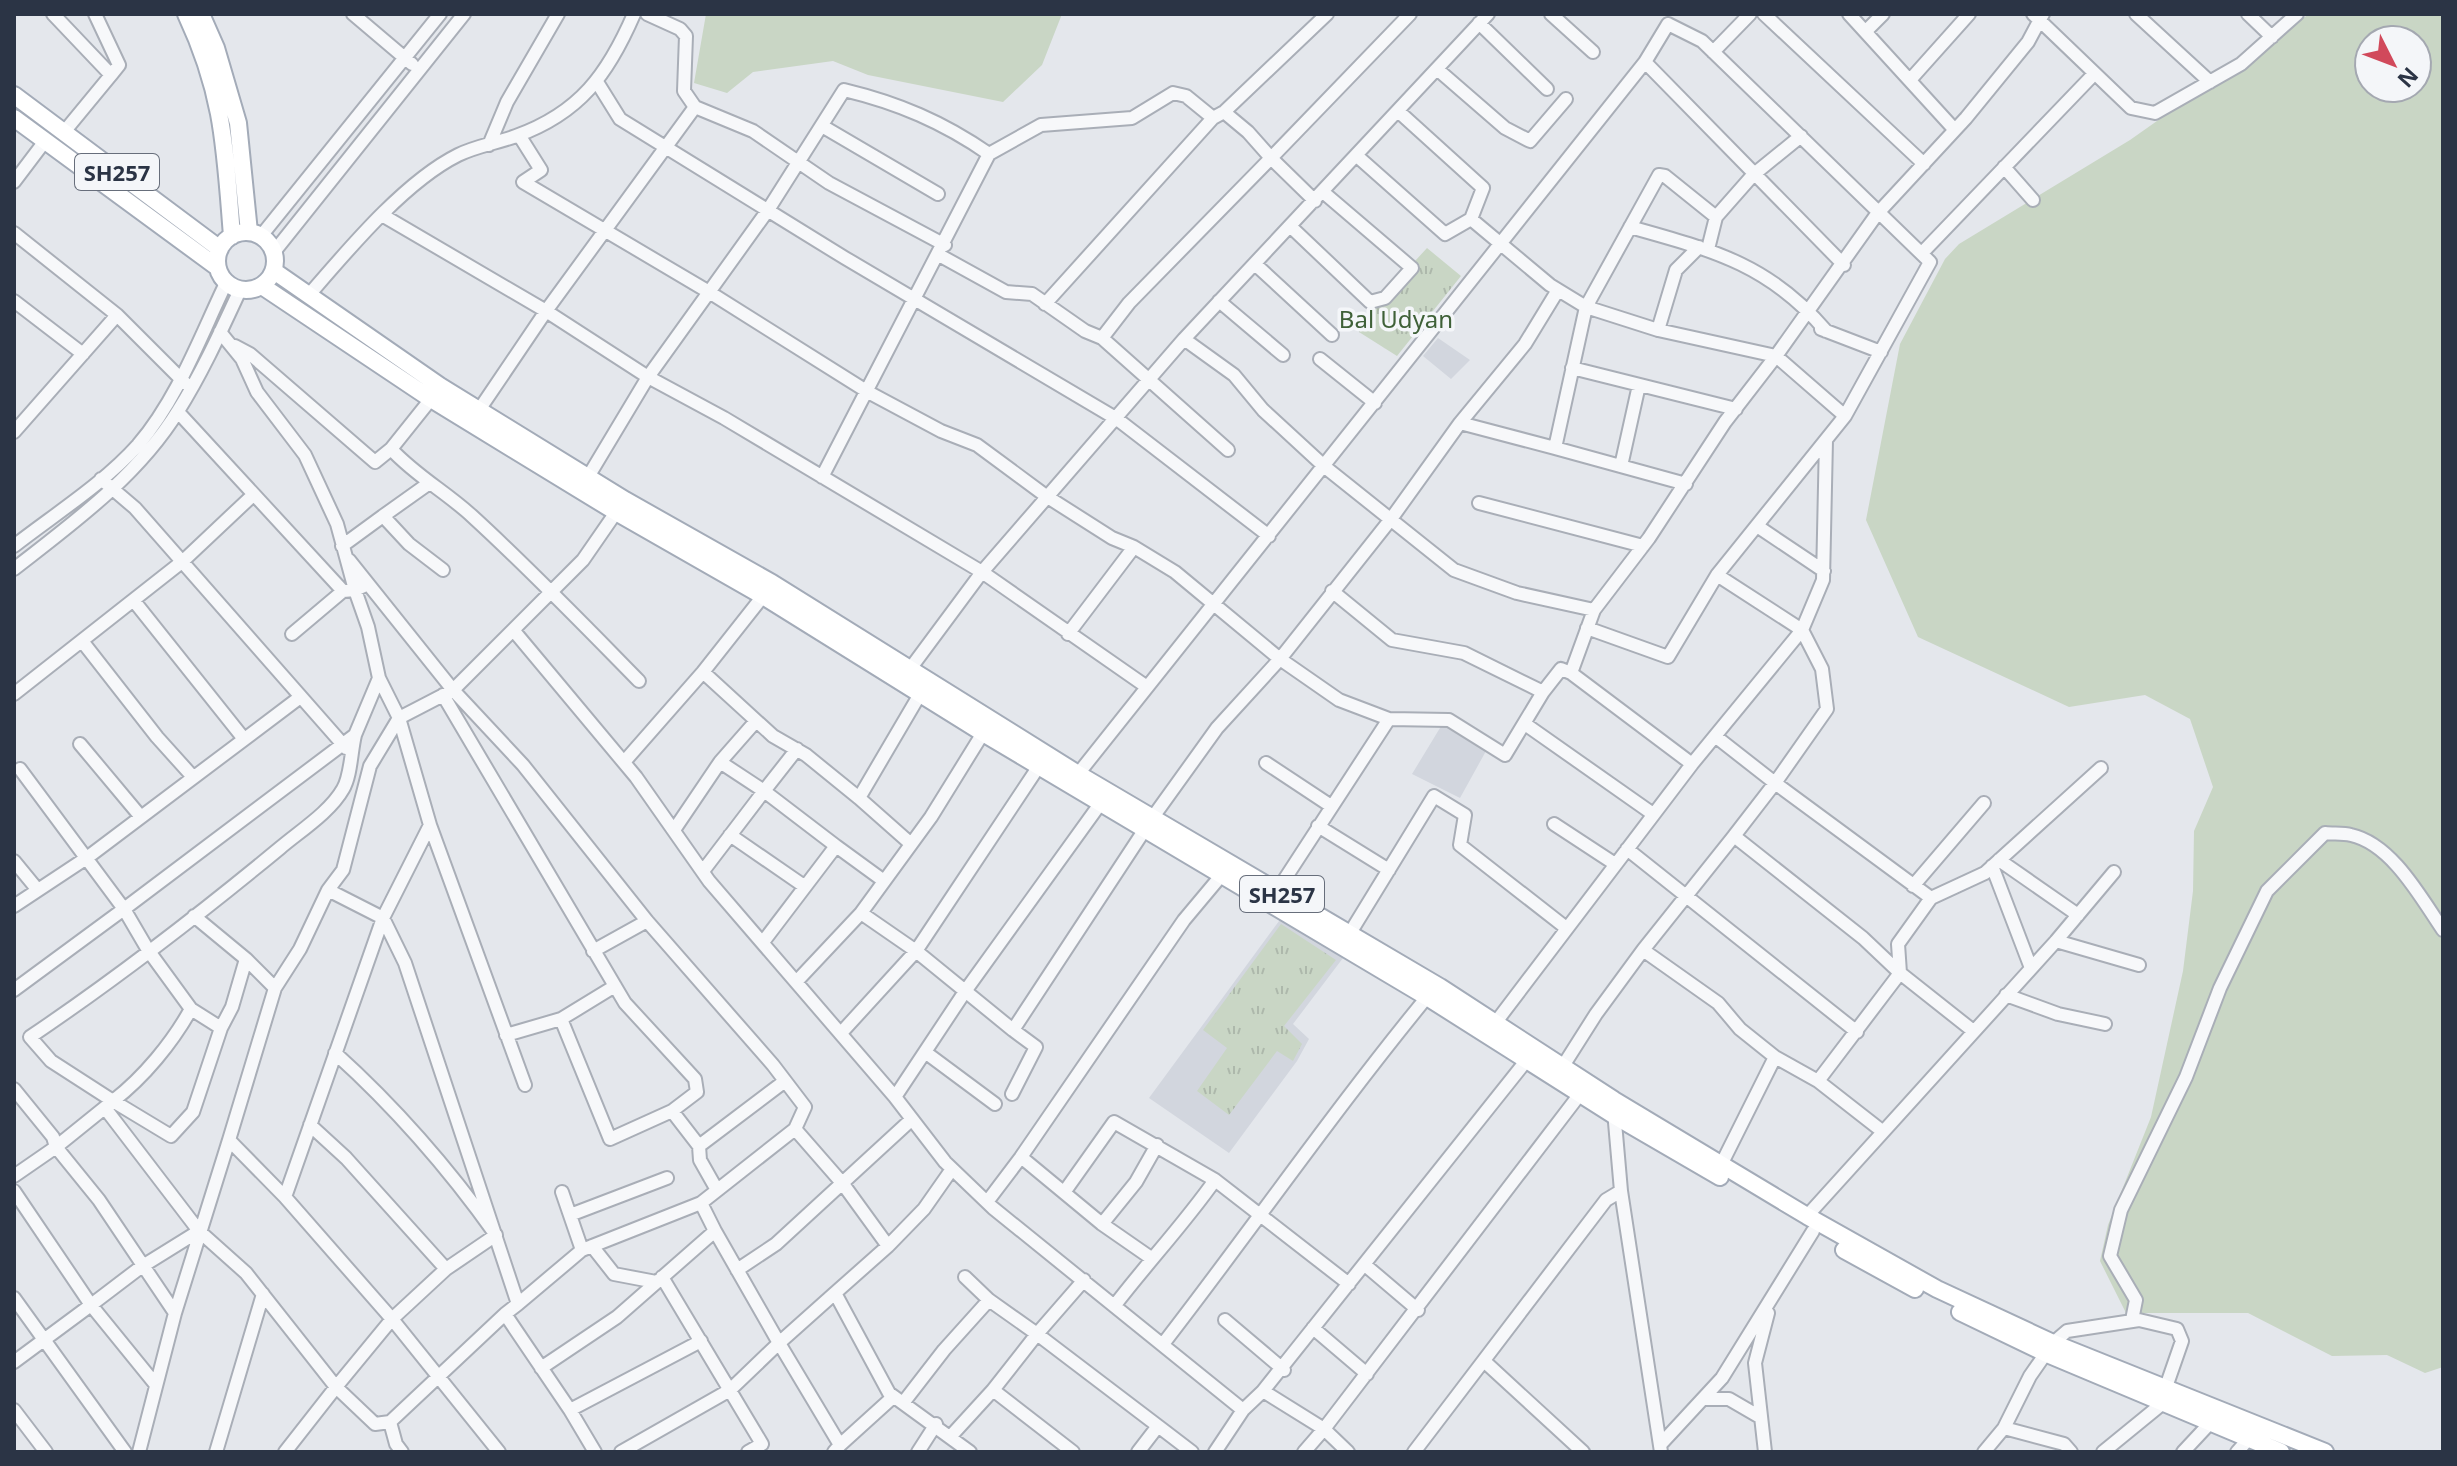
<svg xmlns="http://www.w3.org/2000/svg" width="2457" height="1466" font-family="'Noto Sans',sans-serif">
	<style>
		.built { fill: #d2d6de }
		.grass { fill: #c9d6c5; fill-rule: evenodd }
		.park { fill: url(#park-tufts) }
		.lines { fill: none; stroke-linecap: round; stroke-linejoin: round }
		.minor-casing { stroke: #a9aeb7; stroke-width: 16 }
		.major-casing { stroke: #a3abb8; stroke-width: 20 }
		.minor { stroke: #f7f8fa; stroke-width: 12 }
		.major { stroke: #fff; stroke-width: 16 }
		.labels { text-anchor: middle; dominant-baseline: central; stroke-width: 7; stroke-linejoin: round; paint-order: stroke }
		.shield { fill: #f4f6f9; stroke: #676e7b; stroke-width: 2 }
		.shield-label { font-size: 22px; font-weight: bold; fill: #2b3445 }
		.park-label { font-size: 24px; fill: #3f6138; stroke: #f4f6f9 }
	</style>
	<defs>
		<pattern id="park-tufts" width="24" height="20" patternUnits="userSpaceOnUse" patternTransform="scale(2)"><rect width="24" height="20" fill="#c9d6c5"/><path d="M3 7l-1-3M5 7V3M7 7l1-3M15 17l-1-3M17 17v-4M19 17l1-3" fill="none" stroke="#adb8ab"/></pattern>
	</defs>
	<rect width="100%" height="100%" fill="#e4e7ec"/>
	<path class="built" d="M1438,338L1470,360L1451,379L1423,356Z
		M1443,723L1486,751L1460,798L1412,774Z
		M1282,917L1343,958L1293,1024L1309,1039L1297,1061L1229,1153L1149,1098Z"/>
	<path class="grass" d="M706,14H1062L1042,65L1003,102L868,75L833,61L753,72L727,93L694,83Z
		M2309,14H2443V1367L2425,1373L2387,1355L2332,1356L2248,1313H2126L2100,1261L2108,1225L2151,1117L2183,971L2193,891L2194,831L2213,787L2190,719L2145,695L2069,707L1918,637L1866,520L1900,344L1945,259L1959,244L2130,140ZM2369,40H2417V88H2369Z"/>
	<path class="park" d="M1427,248L1461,276L1397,356L1359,332L1357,324Z
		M1281,924L1336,960L1284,1026L1302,1044L1293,1061L1277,1051L1229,1115L1197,1091L1227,1048L1203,1030Z"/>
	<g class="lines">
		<defs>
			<path id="minor" d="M53,14L111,75L119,65L95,14
				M353,14L412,64
				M647,14L680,29L686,36L684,91L695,107L753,131L829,183L945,245
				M1551,14L1593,52
				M1764,14L1924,164
				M1849,14L1954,129
				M2033,14L2131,108L2155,113L2241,64L2297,14
				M2136,14L2210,82
				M2248,14L2272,37
				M1479,23L1547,89
				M1668,24L1702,41L1930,262L1845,416
				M1668,24L1645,62L1844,265
				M1866,31L1883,14
				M1713,52L1750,14
				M1437,69L1505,128L1530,141L1566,99
				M1910,80L1969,14
				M597,82L620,119L845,258L1117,419L1269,536
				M1224,112L1327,14
				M822,126L938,194
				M64,132L111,75
				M519,135L541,170L523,182L709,292L868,392L941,431L977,445L1046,496L1112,538L1134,547
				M489,145L507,102L558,14
				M989,154L1041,125L1132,118L1173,93L1186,96L1213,118
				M1357,156L1445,234L1471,219L1483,188L1398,111
				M2004,167L2033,200
				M14,182L45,141
				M382,215L546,311L648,377L724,418L982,572L1147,687
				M1471,219L1550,285L1586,307L1659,175L1665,176L1716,217
				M1290,226L1370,302L1385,298L1412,268L1323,192
				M1630,227C1712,250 1769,264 1826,331
				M14,233L117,315L185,383
				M261,236L440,14
				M1708,249L1716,217L1753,175L1801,136
				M274,252L464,14
				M1922,253L2094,74
				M939,255L1006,292L1032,294L1085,331L1102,338L1228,450
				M1255,264L1332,335
				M308,296C347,251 404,182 458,155C476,146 497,143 516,136C580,113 608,74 634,14
				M14,301L83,354
				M1219,301L1283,355
				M1045,304L1213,118L1224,112L1248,132L1271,158L1410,14
				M1821,329L1881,352
				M1658,330L1676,270L1699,247
				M1102,338L1129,303L1271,158L1315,201
				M1184,339L1234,375L1263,410L1325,467L1454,570L1517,593L1594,610
				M235,346L250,354L375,462L391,449L431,399
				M1320,359L1375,403
				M1572,368L1736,409
				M479,410L546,311L695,107
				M178,412L343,591L355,590L337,524L305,455L257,392L242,359L220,332
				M1460,423L1525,344L1558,290
				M14,432L117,315
				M1555,448L1686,484
				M391,449C416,476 446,492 472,516C530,569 584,625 639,681
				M1621,466L1639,385
				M588,477L648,377L768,210L844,90C898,103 943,122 989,154L822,477
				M101,479L135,508L346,748
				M1479,503L1643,546
				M383,516L428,484
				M1757,526L1824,571
				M14,546C55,514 103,484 138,445C178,398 200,337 226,283
				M342,546L383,516L409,544L443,570
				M349,560L453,690L583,560L621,505
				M14,569C73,523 138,476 178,411C202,373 221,331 240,290
				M1332,591L1392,640L1464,653L1543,692
				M134,601L244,739
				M514,631L636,777L709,881L895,1097L945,1162L993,1208L1243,1410L1263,1391
				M292,634L343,591
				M1068,634L1134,547L1175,572L1280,659L1339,700L1389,719L1449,720L1505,755L1543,692L1561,669L1571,673L1594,610L1649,538L1725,422L1776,356L1845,416L1717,575L1668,657L1587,628
				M82,641L157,737L193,777
				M910,669L982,572L1184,339L1488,14
				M703,672L773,736L806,755L859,798
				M1571,673L1692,764
				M379,678L399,718L453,690L523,765L647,921L773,1065L805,1107L795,1129L843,1184L888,1246L835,1293
				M14,694L183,561L253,495
				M443,695L625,1003L695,1079L697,1092L672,1111L610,1139L561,1019L506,1035
				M1525,724L1653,814
				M983,733L931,817L861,913L916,951L1013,1030L1153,817L1217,728L1280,659L1391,519L1460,423L1555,448L1586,307L1658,330L1776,356L1877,214L1966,118L2028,42L2043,14
				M1715,736L1775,783L1827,709L1822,669L1802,630L1823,580L1826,440
				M80,744L141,817
				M624,762L703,672L763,596
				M720,762L756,721
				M1266,763L1331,806
				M20,769L124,909L355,735L379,678L368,627L355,590L368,584
				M1078,774L1645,62
				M1554,824L1615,864
				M430,825L525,1085
				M1318,826L1389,870
				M674,830L720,762L764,791L797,749
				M730,835L804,886
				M1734,836L1775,783L1931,898L1898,944L1900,973
				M911,844L859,798L923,689
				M836,846L884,881
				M1627,849L1857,1032
				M1999,860L2078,915
				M14,861L37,889
				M1992,866L2031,968
				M703,871L764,791L836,846L763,942
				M1913,886L1984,803
				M328,890L343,870L370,766L399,718
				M1277,891L1389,719
				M1931,898L1985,873L2101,768
				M14,906L88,857L299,698
				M194,916L246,959L232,1007L221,1028
				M1350,933L1434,796L1465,815L1460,845L1565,927
				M2056,941L2139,965
				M1643,950L1734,836L1863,938L1900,973
				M593,951L647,921
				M246,959L275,988
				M797,981L861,913
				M14,990L124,909L148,950L191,1009C172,1043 144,1077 113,1101L51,1061L30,1037C116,979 200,914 280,848C300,831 330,812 343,789C351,776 351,751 355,735
				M2006,995L2058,1014L2105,1024
				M561,1019L615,986
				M1496,1022L1692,764L1802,630L1717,575
				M841,1033L916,951L1039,766
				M925,1052L995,1104
				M335,1053C396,1108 449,1169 496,1235L446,1269L392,1319L285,1197L383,918L430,825L399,718
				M1563,1066L1596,1014L1643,950L1718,1003L1740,1029L1775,1057
				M1818,1081L1882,1131
				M14,1089L53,1137L56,1147L113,1101L171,1136L193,1112L221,1028L191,1009
				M1012,1094L1036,1047L1013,1030
				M895,1097L966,990L1100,804
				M672,1111L699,1146
				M1614,1111L1621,1191L1661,1452
				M310,1125L346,1158L446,1269
				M1721,1165L1775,1057L1818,1081L1900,973L1972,1030
				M14,1176L56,1147L99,1200L175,1313L229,1140
				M717,1190L700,1160L699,1146L785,1081
				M14,1191L91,1305L141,1267L199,1231L105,1108
				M1065,1191L1114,1122L1215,1180L1349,1284
				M285,1197L229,1140L275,988L300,949L328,890L383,918L405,963L518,1304L505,1314L570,1410L701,1341
				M987,1202L1021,1157
				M570,1215L667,1178
				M1807,1216L2056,941L2114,872
				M1102,1224L1136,1182L1157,1145
				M199,1231L246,1273L336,1387L392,1319L499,1452
				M592,1246L614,1274L656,1282
				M888,1246L924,1209L952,1169
				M582,1250L701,1203L795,1129
				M1151,1258L1102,1224L1021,1157L1184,920L1220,877
				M1365,1265L1418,1310
				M737,1270L776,1244L912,1119
				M662,1277L762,1444L748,1452
				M965,1277L989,1300L1037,1334L1084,1280
				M14,1298L125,1452
				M518,1304L582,1250L562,1192
				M1115,1305C1148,1262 1184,1224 1215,1180
				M1225,1320L1284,1370
				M2132,1320L2136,1300L2110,1256L2121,1210L2186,1077L2220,988L2267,891L2325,833C2333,834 2343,833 2351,835C2392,844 2421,898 2443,930
				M1313,1328L1367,1374
				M1163,1344C1252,1229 1335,1109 1427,997
				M1484,1361L1583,1452
				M14,1362L91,1305L156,1385
				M541,1368L617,1317L715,1231L701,1203
				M993,1390L1037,1334L1158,1426
				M1706,1399H1729L1760,1417
				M903,1403L944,1350L989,1300
				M14,1410L46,1452
				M570,1410L595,1452
				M390,1422L396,1444L402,1452
				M950,1437L993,1390L1073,1452
				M840,1445L893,1397
				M1660,1445L1722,1378L1813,1231
				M139,1452L175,1313
				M216,1452L263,1294
				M285,1452L336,1387L375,1424L390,1422L505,1314
				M621,1452L730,1390L779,1343L715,1231
				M834,1452L840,1445L779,1343L835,1293L889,1393L970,1452
				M918,1452L936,1424
				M1138,1452L1158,1426L1192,1452
				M1215,1452L1243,1410
				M1304,1452L1324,1429L1263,1391L1526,1061
				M1348,1452L1324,1429L1580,1094
				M1414,1452L1606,1200L1621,1191
				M1765,1452L1755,1363L1768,1313
				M1984,1452L2004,1428
				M2071,1452L2064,1444L2004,1428L2030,1376L2053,1343L2067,1331L2139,1320L2177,1329L2182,1341L2166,1387
				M2103,1452L2163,1403
				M2183,1452L2211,1422
				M2237,1452L2253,1434"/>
			<path id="major" d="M186,14C224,95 225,149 232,236
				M201,14L216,48L238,123L249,232
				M14,95L220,249
				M14,118L217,267
				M217 261a29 29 0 1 1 58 0a29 29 0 1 1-58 0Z
				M274,271L440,386L625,500L772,583L1078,774L1440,987L1614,1100L1807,1216L1937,1289L2053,1343L2325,1452
				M262,286L431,399L616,512L763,596L983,733L1427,997L1615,1116L1720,1177
				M1844,1250L1915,1289
				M1960,1312L2045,1353L2281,1452"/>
		</defs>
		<use href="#minor" class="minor-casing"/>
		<use href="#major" class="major-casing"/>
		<use href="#minor" class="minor"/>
		<use href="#major" class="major"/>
	</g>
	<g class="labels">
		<g class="shield">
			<rect x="75" y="154" width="84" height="36" rx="6"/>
			<rect x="1240" y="876" width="84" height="36" rx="6"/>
		</g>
		<g class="shield-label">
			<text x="117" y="172">SH257</text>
			<text x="1282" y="894">SH257</text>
		</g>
		<g class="park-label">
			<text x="1396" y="318">Bal Udyan</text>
		</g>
	</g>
	<rect width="2457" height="1466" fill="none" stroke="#2b3445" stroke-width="32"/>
	<g transform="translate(2393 64) rotate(132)"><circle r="38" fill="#f4f6f9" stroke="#a4a8b1" stroke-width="2"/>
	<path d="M0-6L14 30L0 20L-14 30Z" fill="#d1495b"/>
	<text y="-12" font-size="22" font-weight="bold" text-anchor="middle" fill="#2b3445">N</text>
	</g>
</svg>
